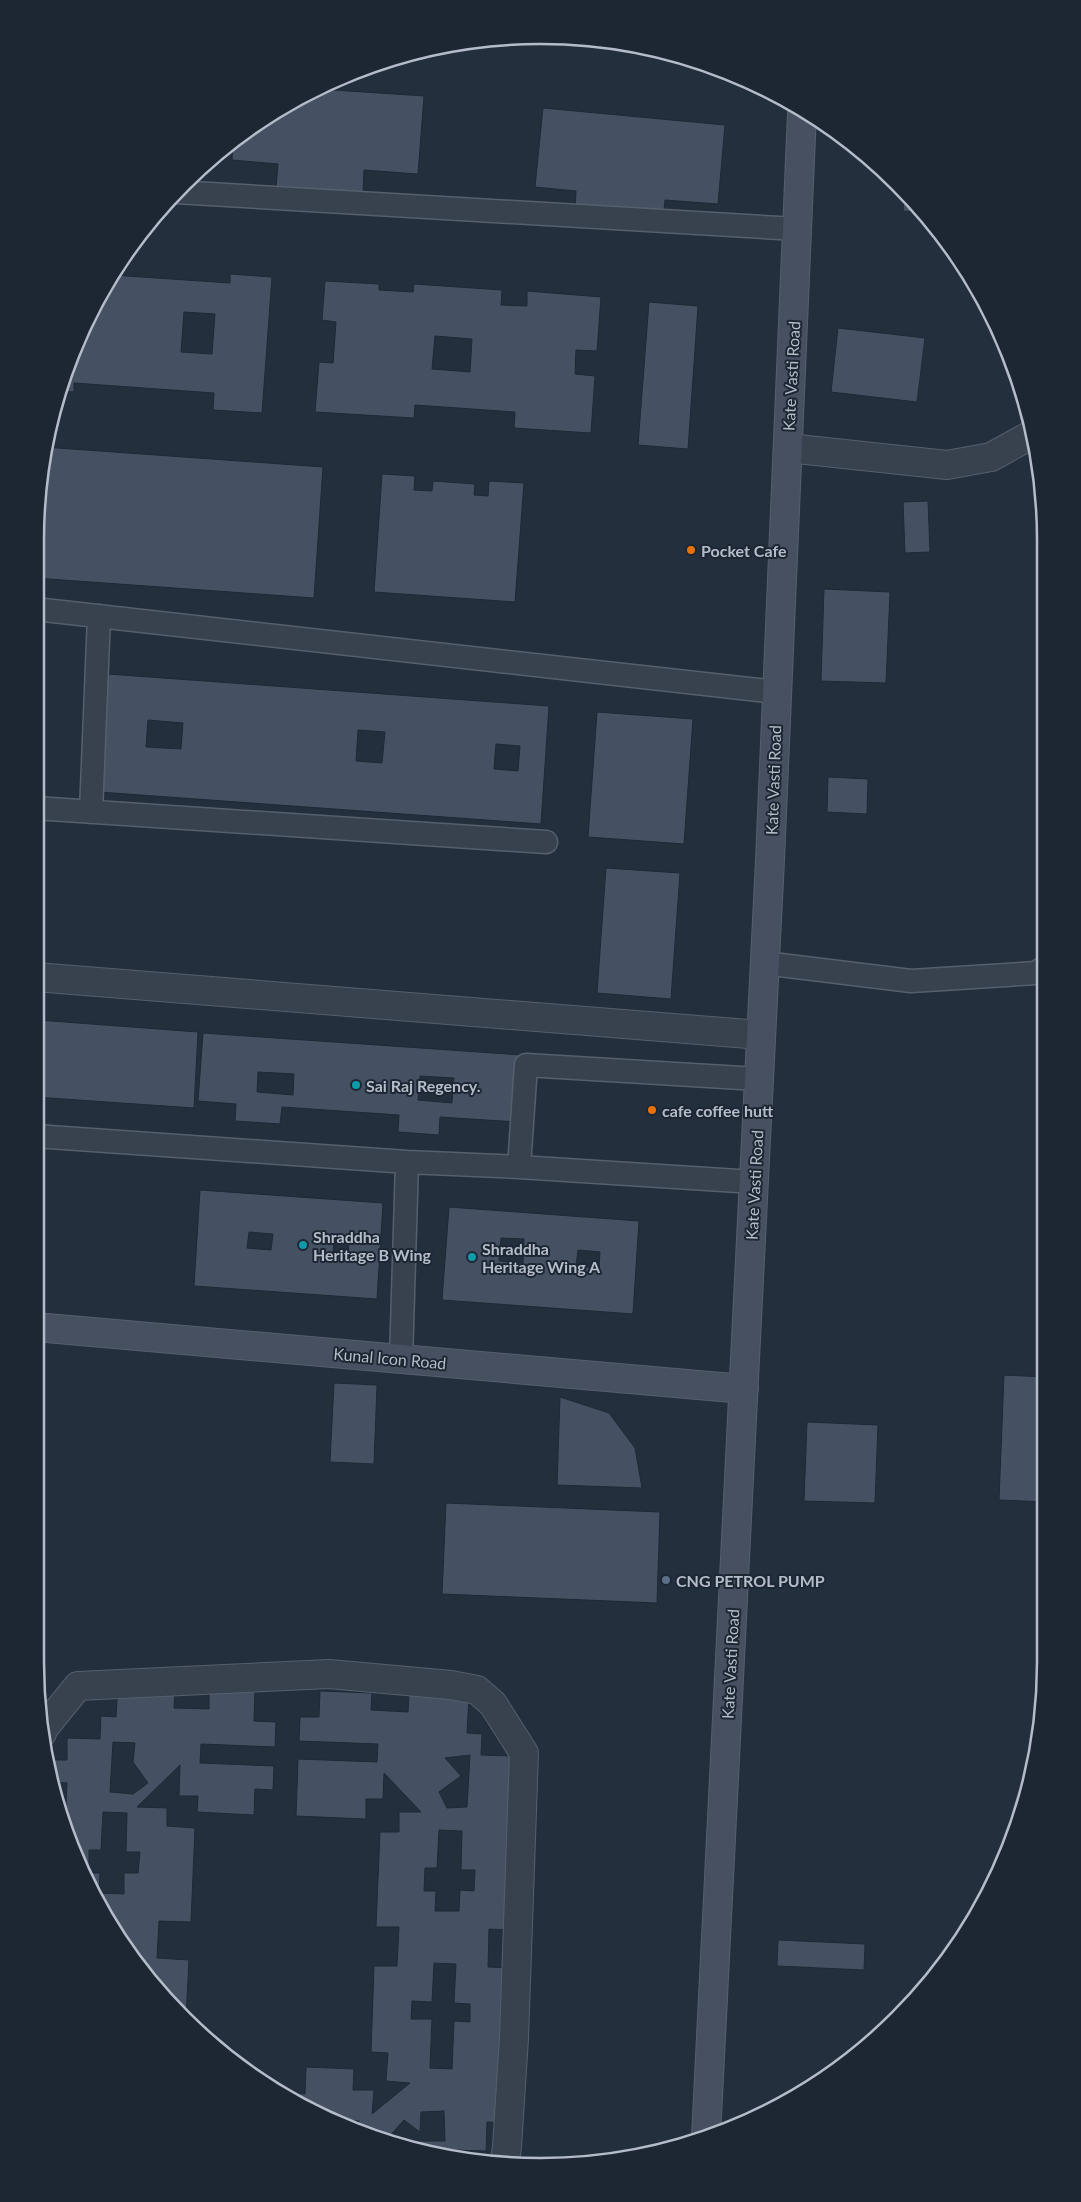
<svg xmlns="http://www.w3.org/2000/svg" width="1081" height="2202" font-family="Lato,sans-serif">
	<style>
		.building { fill: #455162; stroke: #1f2835; fill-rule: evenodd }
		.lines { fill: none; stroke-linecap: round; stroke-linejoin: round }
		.lane-casing { stroke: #565f6c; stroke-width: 25 }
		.street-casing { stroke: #565f6c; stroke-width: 30 }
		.secondary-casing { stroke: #565f6c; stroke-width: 30 }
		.lane { stroke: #38414e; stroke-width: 22 }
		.street { stroke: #38414e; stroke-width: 28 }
		.secondary { stroke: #465061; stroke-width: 28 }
		.food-dot { fill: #e8710a; stroke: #1d2633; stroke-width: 2 }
		.culture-dot { fill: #0f9aa8; stroke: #1d2633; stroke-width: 2 }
		.service-dot { fill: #5c6f8a; stroke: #1d2633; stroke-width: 2 }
		.labels { text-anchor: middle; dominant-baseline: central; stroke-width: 4; stroke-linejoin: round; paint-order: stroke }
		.street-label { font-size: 16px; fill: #b4bcc9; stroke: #1d2633 }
		.poi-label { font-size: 16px; font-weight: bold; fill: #b4bcc9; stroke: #1d2633; text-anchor: start }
		.rim { fill: none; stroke: #b4bcc9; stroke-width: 2.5 }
	</style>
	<rect width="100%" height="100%" fill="#242f3e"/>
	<path class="building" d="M318,89L424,96L418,174L364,170L363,193L276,187L278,164L232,160L233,142L260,120Z
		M543,108L725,125L718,204L665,200L663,220L575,212L576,191L535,187Z
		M904,196L921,213L903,211Z
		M230,274L272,277L262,413L213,410L214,393L74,383V392L60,391L74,347L112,275L230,283ZM184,312L215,314L212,354L181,352Z
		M325,281L379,284V290L413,292L414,284L502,290L501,305L527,306V291L601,297L597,351L576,350L575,374L595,376L591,433L514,428L515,412L415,405L414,418L315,412L319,362L333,363L336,322L322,320ZM435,336L472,339L470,372L432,369Z
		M649,302L698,306L688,449L638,445Z
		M838,328L925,338L917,402L831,392Z
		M44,447L323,467L314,598L35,578V540Z
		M382,474L415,476L414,490L432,491L433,481L475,484L474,495L488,496L489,481L524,483L515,602L374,592Z
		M928,501L930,552L905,553L903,502Z
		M824,589L890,592L886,683L821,681Z
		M108,674L549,706L541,824L99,792ZM148,720L183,723L181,749L146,747ZM358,730L385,732L382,763L356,761ZM496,744L520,746L518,771L494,769Z
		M597,712L693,719L684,844L588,837Z
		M828,777L868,779L867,814L827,812Z
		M606,868L680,873L671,999L597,993Z
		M38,1020L198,1032L194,1108L35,1097Z
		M203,1033L522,1055L517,1122L440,1117L439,1135L398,1132L399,1115L282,1107L280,1124L235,1121L236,1104L198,1101ZM258,1072L294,1074L293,1095L257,1092ZM420,1076L454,1078L452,1103L418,1100Z
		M200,1190L383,1203L377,1299L194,1286ZM249,1232L273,1234L271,1250L247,1248ZM334,1240L349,1241L348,1256L333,1255Z
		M449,1207L639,1221L633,1314L442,1300ZM501,1238L524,1239L523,1263L499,1261ZM578,1250L600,1252L599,1268L576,1266Z
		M1004,1375L1045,1377V1502L999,1500Z
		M334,1383L377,1385L374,1464L330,1462Z
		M560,1397L609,1413L635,1448L642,1488L557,1485Z
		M807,1422L878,1425L875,1503L804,1501Z
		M446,1503L660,1512L657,1603L442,1594Z
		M118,1686L175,1688L174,1708L209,1709V1690L255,1691L254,1721L276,1722L275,1747L201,1744L200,1763L274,1766L273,1790L255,1789L254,1815L197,1812L198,1796H179L180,1765L137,1807L167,1808V1826L195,1828L191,1922L159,1921L157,1958L189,1960L186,2019L140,1969L103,1914L62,1824L61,1823H65L67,1783L51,1782L45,1760H67V1738L100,1739L101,1716L116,1717ZM113,1742L135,1743L133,1762L148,1783L133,1794L110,1792ZM103,1812L127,1813L126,1852H140L138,1873H124V1894L99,1893L100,1873H89V1850H101Z
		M320,1691L372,1693L371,1710L408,1712L409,1695L469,1697L467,1733L482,1734L481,1755L512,1756L513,1930L489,1929L488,1967L512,1968L505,2123L487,2122L486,2151L452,2150V2159L387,2141H445L444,2111L421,2112L420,2132L404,2120L386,2140L359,2132V2121L331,2120L285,2095V2093L305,2094L306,2067L354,2069L353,2090H374L372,2114L410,2083L386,2081L388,2053L371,2052L374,1966H397L399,1927H376L380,1832H399V1812H421L384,1773L383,1799H366V1819L296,1816L298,1759L377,1762L378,1744L299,1741L300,1717H319ZM470,1755L467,1807L447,1808L439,1792L461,1776L445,1758ZM439,1830L462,1831L461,1870H475L474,1891L460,1890L459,1911H435L436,1891H424L425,1868H437ZM434,1963L456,1964L454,2003L470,2004V2022L454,2021L452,2069L430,2068L432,2019H411L412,2001L432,2002Z
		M778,1940L865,1944L864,1970L777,1966Z"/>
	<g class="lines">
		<defs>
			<path id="lane" d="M176,192L797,229
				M35,609L776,692
				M35,808L546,842
				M91,812L99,616
				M764,963L911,981L1036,973L1043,968
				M35,1136L407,1162L519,1167L754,1182
				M519,1167L526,1065L758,1079
				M401,1360L407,1162"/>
			<path id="street" d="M788,448L947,465L991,457L1031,435
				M35,977L761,1035
				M42,1733L43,1729L78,1686L329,1674L451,1685L477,1690L493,1704L524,1753L514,2038L507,2147L504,2165"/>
			<path id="secondary" d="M35,1327L744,1389
				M706,2137L770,860L802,113"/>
		</defs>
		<use href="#lane" class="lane-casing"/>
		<use href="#street" class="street-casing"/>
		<use href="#secondary" class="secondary-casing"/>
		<use href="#lane" class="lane"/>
		<use href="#street" class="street"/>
		<use href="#secondary" class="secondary"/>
	</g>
	<g class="food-dot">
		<circle cx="691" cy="550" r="5"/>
		<circle cx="652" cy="1110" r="5"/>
	</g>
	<g class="culture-dot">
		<circle cx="356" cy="1085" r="5"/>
		<circle cx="303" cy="1245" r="5"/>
		<circle cx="472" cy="1257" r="5"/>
	</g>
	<circle class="service-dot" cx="666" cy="1580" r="5"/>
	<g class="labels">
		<g class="street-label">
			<text transform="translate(791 376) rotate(-87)">Kate Vasti Road</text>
			<text transform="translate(773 780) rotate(-88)">Kate Vasti Road</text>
			<text transform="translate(754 1185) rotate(-87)">Kate Vasti Road</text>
			<text transform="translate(390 1358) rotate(5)">Kunal Icon Road</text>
			<text transform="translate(730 1664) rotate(-87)">Kate Vasti Road</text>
		</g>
		<g class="poi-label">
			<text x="701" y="550">Pocket Cafe</text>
			<text x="366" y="1085">Sai Raj Regency.</text>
			<text x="662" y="1110">cafe coffee hutt</text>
			<text x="313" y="1236">Shraddha<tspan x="313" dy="18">Heritage B Wing</tspan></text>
			<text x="482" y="1248">Shraddha<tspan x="482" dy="18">Heritage Wing A</tspan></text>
			<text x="676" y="1580">CNG PETROL PUMP</text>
		</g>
	</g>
	<path d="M0 0H1081V2202H0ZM540 44H541A496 496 0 0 1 1037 540V1662A496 496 0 0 1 541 2158H540A496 496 0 0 1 44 1662V540A496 496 0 0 1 540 44Z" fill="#1d2633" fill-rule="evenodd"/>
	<path class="rim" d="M540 44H541A496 496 0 0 1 1037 540V1662A496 496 0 0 1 541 2158H540A496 496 0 0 1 44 1662V540A496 496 0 0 1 540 44Z"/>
</svg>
